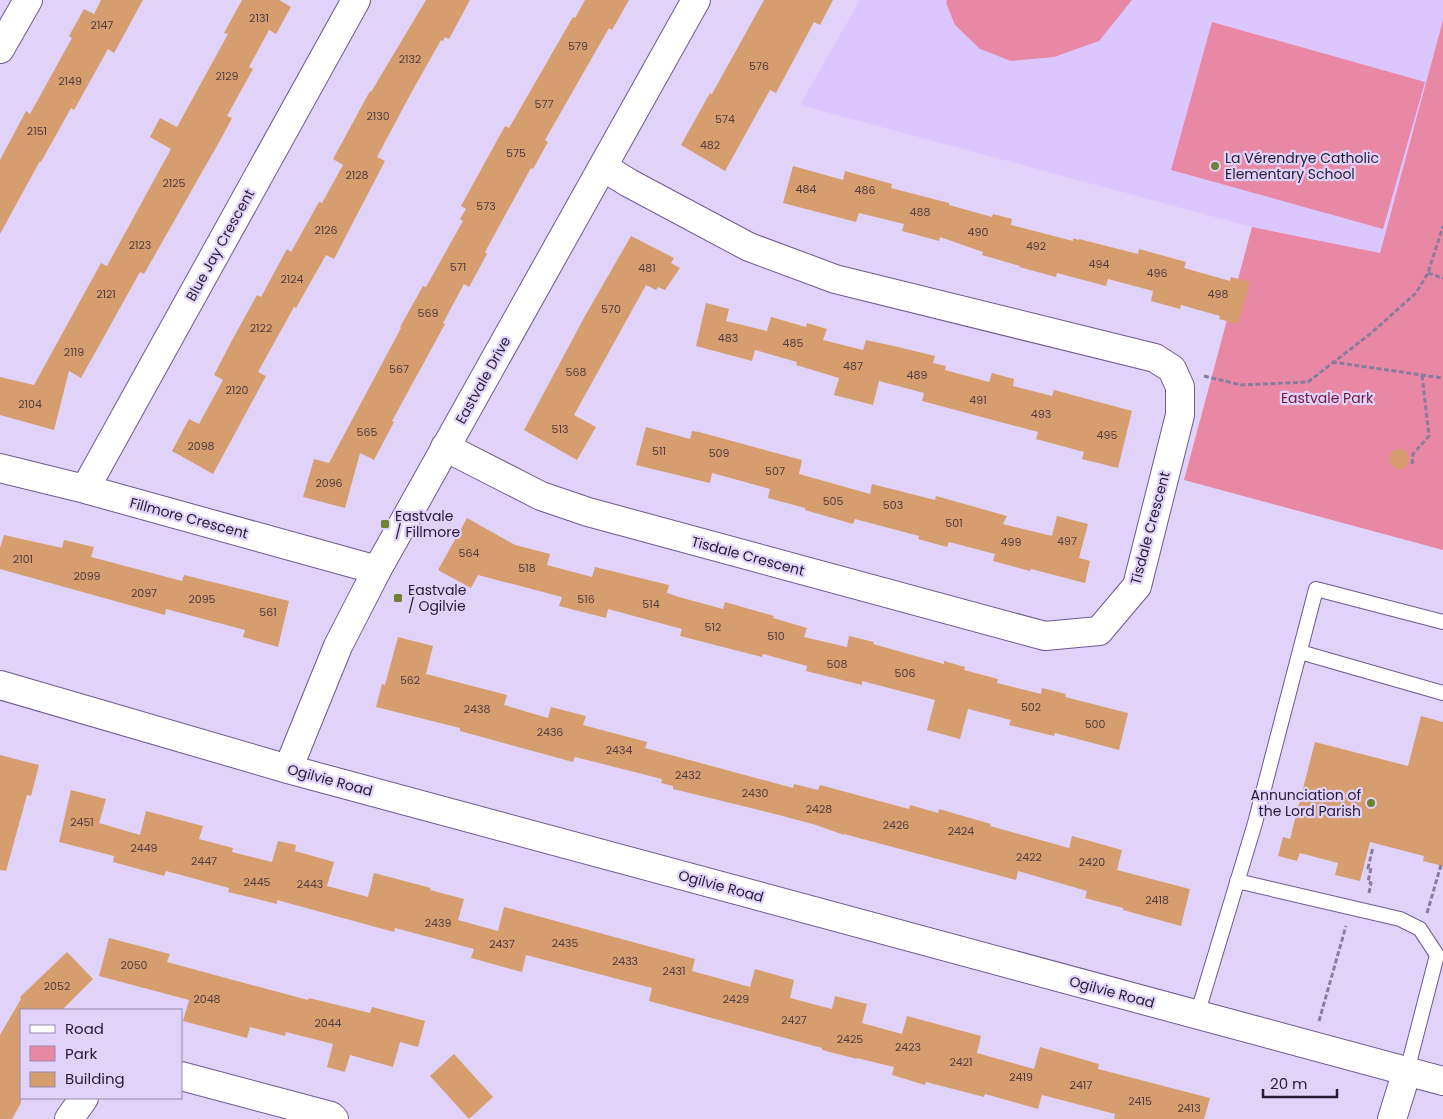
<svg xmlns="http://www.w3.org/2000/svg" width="1443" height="1119" font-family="Poppins,sans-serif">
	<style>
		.built { fill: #dbc6ff }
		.green { fill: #e988a5 }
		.building { fill: #d69e6f }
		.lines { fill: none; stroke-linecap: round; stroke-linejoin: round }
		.lane-casing { stroke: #6f5991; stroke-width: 16 }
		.street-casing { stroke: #6f5991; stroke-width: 30 }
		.secondary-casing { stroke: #6f5991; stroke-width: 30 }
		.path { stroke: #897d9d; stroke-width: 3; stroke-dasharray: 5 2.5; stroke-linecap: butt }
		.lane { stroke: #fff; stroke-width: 14 }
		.street { stroke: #fff; stroke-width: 28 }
		.secondary { stroke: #fff; stroke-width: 28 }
		.poi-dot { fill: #6f8233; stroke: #e0d2f9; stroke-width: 2 }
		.labels { text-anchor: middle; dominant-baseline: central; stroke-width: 4.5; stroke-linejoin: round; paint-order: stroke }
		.number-label { font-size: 11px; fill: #513c42 }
		.poi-label { font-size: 14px; fill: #251c33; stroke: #e0d2f9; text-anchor: start }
		.street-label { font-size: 14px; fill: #251c33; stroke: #e0d2f9 }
		.park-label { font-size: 14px; fill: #73153c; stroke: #e0d2f9 }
	</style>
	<rect width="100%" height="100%" fill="#e0d2f9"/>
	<path class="built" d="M860,0H1443V20L1380,253L1252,227L800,105Z"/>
	<path class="green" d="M947,0H1132L1099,41L1054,57L1011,61L980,49L955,25L946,3Z
		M1443,20V550L1184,480L1252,227L1380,253Z
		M1212,22L1425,82L1383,229L1171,170Z"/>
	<path class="building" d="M101,0H143L114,53L108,49L74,110L71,108L41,162L40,161L0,234V160L26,111L30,114L72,38L69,36L84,9L94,14Z
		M242,0H279L291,7L276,34L269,30L249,67L253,69L227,116L232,118L222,137L144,274L140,272L81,378L69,371L54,430L0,415V377L34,385L101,263L107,266L171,149L150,137L160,118L177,127L228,34L224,33Z
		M426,0H470L449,39L445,37L443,41L441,40L410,95L377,157L385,161L334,259L326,255L296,308L294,307L258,372L266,376L213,474L172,451L189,419L199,424L223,380L214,375L230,344L257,295L261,297L287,249L291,252L319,202L322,203L343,165L333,159L370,91L371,92Z
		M585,0H629L612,30L609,28L545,140L548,142L533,169L531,168L485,252L487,254L469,287L464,284L443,323L445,324L392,421L394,422L374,460L360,453L345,508L303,497L314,459L329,463L401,328L400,327L423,286L426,287L463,221L460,219L466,209L461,206L505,126L509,128L573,17L575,18Z
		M764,0H833L820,25L814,22L776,93L770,90L725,171L681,145L710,93L712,94Z
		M793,166L843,180L845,171L892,184L891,188L949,203V205L992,217L993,214L1012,219L1011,225L1073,241V238L1079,240V239L1138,254L1139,249L1186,262L1184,268L1230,281L1231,277L1250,282L1238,324L1219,319L1220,316L1181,305L1180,309L1151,301L1153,291L1108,279L1106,286L1057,273L1056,277L1019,267L1020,266L982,255L983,252L940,237L939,241L902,231L904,224L859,213L856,222L783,203Z
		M631,236L674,258L671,263L680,268L665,290L658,287L656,290L646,285L574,415L596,427L577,460L524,430L585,316Z
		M706,303L729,309L726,321L767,331L771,317L806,327L807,323L827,329L823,340L863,350L866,340L898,347L935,356L933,363L946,366L945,370L989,382L992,373L1014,379L1013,386L1052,396L1054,390L1132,411L1118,468L1082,459L1084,452L1036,439L1038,432L922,401L924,393L879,381L873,405L834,395L839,378L796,365L797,362L755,350L752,361L696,346Z
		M646,427L690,439L692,431L699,432L802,460L799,474L870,494L872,484L935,500L936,496L1007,516L1003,524L1052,536L1057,516L1088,524L1079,558L1090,561L1085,583L1031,569L1030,571L993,561L995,554L949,542L947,547L918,539L919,536L855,519L853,524L805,510V508L768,498L770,489L712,473L710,483L636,465Z
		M1389 459a10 10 0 1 1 20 0a10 10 0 1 1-20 0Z
		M467,518L515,545L550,554L547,565L592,577L595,567L669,585L667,593L679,597L723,609L725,602L774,616L773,618L807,628L804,637L847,647L849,636L874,642L873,644L944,664V661L965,667L964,670L998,679L997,683L1041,694L1042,688L1066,694L1065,697L1128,713L1119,750L1055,733L1054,736L1009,725L1011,720L968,709L960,739L927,730L935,700L862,681V685L806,671L807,666L763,654L762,657L680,636L682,629L608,609L606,618L559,606L562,597L478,575L471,588L438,570Z
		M4,535L62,548L64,540L94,547L91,557L182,581L184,575L289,601L278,647L243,637L245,630L166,609L165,615L0,569V548Z
		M398,637L433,646L426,674L507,695L504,705L548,718L551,707L586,716L583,725L647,742L645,748L793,788L794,784L818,790L820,785L909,809L910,805L938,813L939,809L991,824L990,826L1069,848L1072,836L1122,850L1117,870L1190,889L1181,926L1123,910V908L1085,898L1087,891L1018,871L1016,880L844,834V835L816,825L775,814L673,789V786L661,783L662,779L575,757L573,762L460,731V728L376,707L382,684L385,685Z
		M1421,716L1443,722V866L1423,861L1424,856L1370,842L1360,881L1335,875L1338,863L1300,853L1297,861L1278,856L1283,837L1290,839L1315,742L1408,766Z
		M0,755L39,765L31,796L27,795L6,871L0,870Z
		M71,790L106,799L99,823L140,835L146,811L203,826L199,839L233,848L232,852L272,862L278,841L296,845L295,851L334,862L327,886L368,897L374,873L431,888L430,890L464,899L458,920L498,931L504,907L695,959L692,971L750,987L755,969L794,980L790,998L832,1009L835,996L867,1004L862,1023L902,1034L907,1016L981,1036L977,1053L1034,1069L1040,1047L1099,1064L1098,1069L1210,1098L1204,1119H1114L1115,1114L1042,1095L1038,1109L985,1094L984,1097L926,1082L925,1085L892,1075L894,1067L857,1058V1059L822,1050V1048L649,1001L652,988L526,955L522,972L471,958L474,949L395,928L394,932L277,900V904L228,892L229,888L166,871L164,876L113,862L114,856L59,842Z
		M109,938L170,954L167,962L248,984L308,1000L309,998L370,1013L372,1007L425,1021L418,1047L400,1042L393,1067L350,1055L345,1072L327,1067L333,1044L286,1032L285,1036L250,1027L247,1038L183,1021L189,1000L99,976Z
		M67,952L93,979L62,1010H21V1103L12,1119H0V1035L21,999L20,997Z
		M454,1054L493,1097L469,1119L430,1076Z"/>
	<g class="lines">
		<defs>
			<path id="lane" d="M1300,652L1443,693
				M1237,881L1400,919L1420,929L1437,955L1407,1071
				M1197,1015L1255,823L1316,589L1443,622"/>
			<path id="street" d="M0,49L28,0
				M445,447L541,496L588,512L1045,636L1099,631L1137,586L1180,415V387L1172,369L1155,358L835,279L749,247L629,183L603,167
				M0,468L85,489L377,570
				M85,489L356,0
				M181,1076L331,1116L334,1119
				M69,1119L84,1098
				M1392,1119L1407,1071"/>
			<path id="secondary" d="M0,685L288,769L1443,1081
				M288,769L338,646L377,570L696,0"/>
		</defs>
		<use href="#lane" class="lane-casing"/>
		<use href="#street" class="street-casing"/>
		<use href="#secondary" class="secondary-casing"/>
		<path class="path" d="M1428,273L1443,278
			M1332,362L1443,378
			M1204,376L1241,385L1308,382L1370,334L1416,293L1428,273L1443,226
			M1412,464L1413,454L1429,436L1422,375
			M1369,893L1371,883L1368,882L1371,868H1368L1373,847
			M1427,913L1441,865
			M1319,1021L1346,926"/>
		<use href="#lane" class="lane"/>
		<use href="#street" class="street"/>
		<use href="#secondary" class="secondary"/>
	</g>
	<g class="poi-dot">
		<circle cx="1215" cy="166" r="5"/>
		<rect x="380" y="519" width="10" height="10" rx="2.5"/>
		<rect x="393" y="593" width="10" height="10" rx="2.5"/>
		<circle cx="1371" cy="803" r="5"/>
	</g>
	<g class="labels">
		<g class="number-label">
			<text x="259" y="18">2131</text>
			<text x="102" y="25">2147</text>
			<text x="578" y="46">579</text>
			<text x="410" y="59">2132</text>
			<text x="759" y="66">576</text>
			<text x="227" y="76">2129</text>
			<text x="70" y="81">2149</text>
			<text x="544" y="104">577</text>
			<text x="378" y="116">2130</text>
			<text x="725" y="119">574</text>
			<text x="37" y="131">2151</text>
			<text x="710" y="145">482</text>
			<text x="516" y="153">575</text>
			<text x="357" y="175">2128</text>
			<text x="174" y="183">2125</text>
			<text x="806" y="189">484</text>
			<text x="865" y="190">486</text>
			<text x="486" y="206">573</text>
			<text x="920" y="212">488</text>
			<text x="326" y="230">2126</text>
			<text x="978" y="232">490</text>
			<text x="140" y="245">2123</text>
			<text x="1036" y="246">492</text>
			<text x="1099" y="264">494</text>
			<text x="458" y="267">571</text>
			<text x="647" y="268">481</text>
			<text x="1157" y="273">496</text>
			<text x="292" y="279">2124</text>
			<text x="106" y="294">2121</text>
			<text x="1218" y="294">498</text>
			<text x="611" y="309">570</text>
			<text x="428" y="313">569</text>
			<text x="261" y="328">2122</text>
			<text x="728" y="338">483</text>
			<text x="793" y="343">485</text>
			<text x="74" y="352">2119</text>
			<text x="853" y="366">487</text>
			<text x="399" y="369">567</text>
			<text x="576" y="372">568</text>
			<text x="917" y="375">489</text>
			<text x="237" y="390">2120</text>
			<text x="978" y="400">491</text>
			<text x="30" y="404">2104</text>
			<text x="1041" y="414">493</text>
			<text x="560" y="429">513</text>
			<text x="367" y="432">565</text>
			<text x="1107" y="435">495</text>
			<text x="201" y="446">2098</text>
			<text x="659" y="451">511</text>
			<text x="719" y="453">509</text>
			<text x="775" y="471">507</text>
			<text x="329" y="483">2096</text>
			<text x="833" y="501">505</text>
			<text x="893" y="505">503</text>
			<text x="954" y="523">501</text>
			<text x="1067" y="541">497</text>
			<text x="1011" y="542">499</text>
			<text x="469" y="553">564</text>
			<text x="23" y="559">2101</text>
			<text x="527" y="568">518</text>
			<text x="87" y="576">2099</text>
			<text x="144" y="593">2097</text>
			<text x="202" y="599">2095</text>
			<text x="586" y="599">516</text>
			<text x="651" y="604">514</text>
			<text x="268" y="612">561</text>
			<text x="713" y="627">512</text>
			<text x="776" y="636">510</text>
			<text x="837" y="664">508</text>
			<text x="905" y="673">506</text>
			<text x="410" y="680">562</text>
			<text x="1031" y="707">502</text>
			<text x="477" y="709">2438</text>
			<text x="1095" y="724">500</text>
			<text x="550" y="732">2436</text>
			<text x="619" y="750">2434</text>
			<text x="688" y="775">2432</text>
			<text x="755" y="793">2430</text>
			<text x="819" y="809">2428</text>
			<text x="82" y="822">2451</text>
			<text x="896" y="825">2426</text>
			<text x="961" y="831">2424</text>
			<text x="144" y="848">2449</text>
			<text x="1029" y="857">2422</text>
			<text x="204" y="861">2447</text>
			<text x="1092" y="862">2420</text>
			<text x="257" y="882">2445</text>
			<text x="310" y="884">2443</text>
			<text x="1157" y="900">2418</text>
			<text x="438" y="923">2439</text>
			<text x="565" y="943">2435</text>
			<text x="502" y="944">2437</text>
			<text x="625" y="961">2433</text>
			<text x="134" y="965">2050</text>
			<text x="674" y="971">2431</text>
			<text x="57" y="986">2052</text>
			<text x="207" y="999">2048</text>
			<text x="736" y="999">2429</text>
			<text x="794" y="1020">2427</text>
			<text x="328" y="1023">2044</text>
			<text x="850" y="1039">2425</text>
			<text x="908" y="1047">2423</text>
			<text x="961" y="1062">2421</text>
			<text x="1021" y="1077">2419</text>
			<text x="1081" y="1085">2417</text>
			<text x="1140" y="1101">2415</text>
			<text x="1189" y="1108">2413</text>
		</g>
		<g class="poi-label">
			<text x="1225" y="158">La Vérendrye Catholic<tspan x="1225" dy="16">Elementary School</tspan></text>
			<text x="395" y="516">Eastvale<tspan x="395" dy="16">/ Fillmore</tspan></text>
			<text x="408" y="590">Eastvale<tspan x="408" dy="16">/ Ogilvie</tspan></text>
			<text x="1361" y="795" text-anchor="end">Annunciation of<tspan x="1361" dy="16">the Lord Parish</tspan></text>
		</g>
		<g class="street-label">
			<text transform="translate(220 245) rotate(-61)">Blue Jay Crescent</text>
			<text transform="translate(483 380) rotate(-61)">Eastvale Drive</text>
			<text transform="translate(189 518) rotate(15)">Fillmore Crescent</text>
			<text transform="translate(1150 528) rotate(-75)">Tisdale Crescent</text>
			<text transform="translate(748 556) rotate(15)">Tisdale Crescent</text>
			<text transform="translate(330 780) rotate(15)">Ogilvie Road</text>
			<text transform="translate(721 886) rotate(15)">Ogilvie Road</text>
			<text transform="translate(1112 992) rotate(15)">Ogilvie Road</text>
		</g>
		<g class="park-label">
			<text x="1327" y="398">Eastvale Park</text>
		</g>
	</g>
	<rect x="20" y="1009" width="162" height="90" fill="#e0d2f9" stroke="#9589aa"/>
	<rect x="30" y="1025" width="25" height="8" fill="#ffffff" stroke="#9589aa"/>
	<text x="65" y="1034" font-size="15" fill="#251c33">Road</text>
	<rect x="30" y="1046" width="25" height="15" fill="#e988a5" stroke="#9589aa"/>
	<text x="65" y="1059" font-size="15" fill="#251c33">Park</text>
	<rect x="30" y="1072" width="25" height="15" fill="#d69e6f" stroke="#9589aa"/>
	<text x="65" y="1084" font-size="15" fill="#251c33">Building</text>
	<path d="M1263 1089v8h74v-8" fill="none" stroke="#251c33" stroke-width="2.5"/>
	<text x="1270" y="1089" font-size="15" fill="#251c33" stroke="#e0d2f9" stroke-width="4" paint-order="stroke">20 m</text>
</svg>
